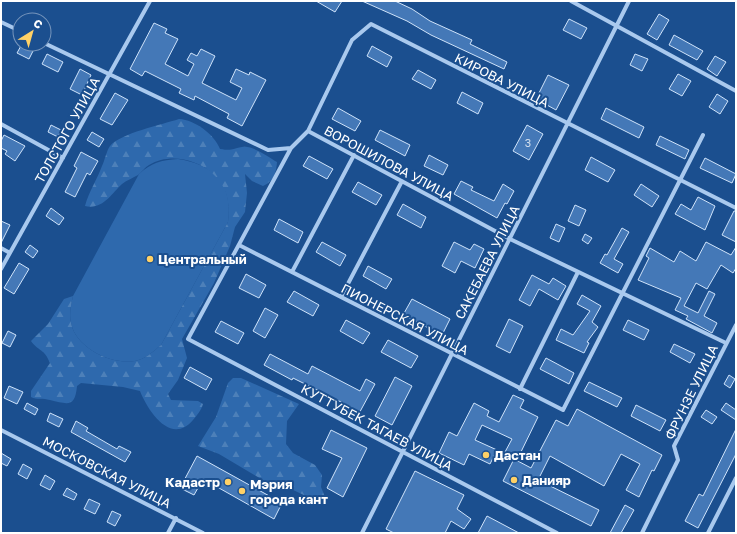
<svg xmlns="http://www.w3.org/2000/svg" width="737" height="534" font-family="'Golos Text',sans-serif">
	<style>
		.green { fill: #2e69ad }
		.forest { fill: url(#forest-firs) }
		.building { fill: #4478b7; stroke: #cfe3fa }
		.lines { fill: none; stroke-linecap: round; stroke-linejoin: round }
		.street { stroke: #a9c9ee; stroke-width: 4 }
		.poi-dot { fill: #ffd166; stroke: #1b4f8f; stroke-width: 1.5 }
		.labels { text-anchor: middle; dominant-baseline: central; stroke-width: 4; stroke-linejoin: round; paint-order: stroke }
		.number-label { font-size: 11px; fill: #d0dded }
		.street-label { font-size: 13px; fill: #fff; stroke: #1b4f8f }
		.poi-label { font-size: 13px; font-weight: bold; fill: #fff; stroke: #1b4f8f; text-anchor: start }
	</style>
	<defs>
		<pattern id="forest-firs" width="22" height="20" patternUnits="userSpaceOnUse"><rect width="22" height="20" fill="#2e69ad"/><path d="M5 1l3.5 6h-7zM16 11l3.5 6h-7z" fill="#4d80b9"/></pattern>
	</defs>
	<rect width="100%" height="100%" fill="#1b4f8f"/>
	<path class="green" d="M178,159C215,165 233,184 228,222L161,345C153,352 145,359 135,361C111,365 76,348 71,323C69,314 71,305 73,296L139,174C151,163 161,160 178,159Z"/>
	<path class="forest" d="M179,119C195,120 214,134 220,149C233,151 231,149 242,147C253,145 268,157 277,162C276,173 274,181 263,186L252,181L245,174L247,193L245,212L235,227L230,246L214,283L182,339L187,358L178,380L168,394L171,400L198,401L203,404C201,411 197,415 193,420C171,446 148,411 140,391L123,387L81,383L77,386C75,408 68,404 50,400C43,398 37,400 31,397V391L50,363C44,348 39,352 31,341L48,324L64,299L73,296C71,305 69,314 71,323C76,348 111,365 135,361C145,359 153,352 161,345L228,222C230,203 228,187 212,173C196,159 169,153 149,165C145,167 142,172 138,175C133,178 127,180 122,184C111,194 103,210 85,206C89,191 97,180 102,166C105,160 106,152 110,146C121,133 161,125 179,119Z
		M233,378H241L299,404L287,421L286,444L293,453L315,465L322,475L321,487L325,497L318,506L310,498L289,488L268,483L219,454L198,446L216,417L228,383Z"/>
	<path class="building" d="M316,1H342L335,12Z
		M362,1H395L412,9L430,21L472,40L470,44L507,62L504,69L431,35L407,21Z
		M659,14L669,20L657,40L647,34Z
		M569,19L587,28L581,39L563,30Z
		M154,23L167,29L165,33L178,39L165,64L188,76L194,64L187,60L191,53L197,56L201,49L215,56L202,83L236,100L242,88L230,82L236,69L249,75L250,72L266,80L242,126L227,118L229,114L195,96L194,100L179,93L181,89L145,71L142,76L130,69Z
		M674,35L703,51L697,60L669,45Z
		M22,44L34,49L29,59L17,53Z
		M372,46L392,57L387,67L367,56Z
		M47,54L63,62L58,72L42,64Z
		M635,54L648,59L642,71L630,65Z
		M715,56L726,62L717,76L707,69Z
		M80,69L91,75L82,95L70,89Z
		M418,70L436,80L431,89L412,79Z
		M678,74L691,81L682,96L669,89Z
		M548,75L569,85L556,110L536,99Z
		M462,92L483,103L478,114L457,103Z
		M115,93L128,100L112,125L100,119Z
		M717,94L728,101L720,114L709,107Z
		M338,108L361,121L355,131L332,119Z
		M606,108L644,127L639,138L601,119Z
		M51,125L61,130L58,137L48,132Z
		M527,125L543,134L529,160L513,151Z
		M380,130L410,145L405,156L375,140Z
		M92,132L104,139L99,147L87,140Z
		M4,135L25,146L15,161L5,154L7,151L1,148V141Z
		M660,136L689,150L685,159L656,145Z
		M81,152L98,161L90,175L87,173L75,197L65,192L77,168L74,166Z
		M429,155L448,165L443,175L424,166Z
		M309,156L333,169L327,179L303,166Z
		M591,157L615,170L608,182L585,170Z
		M705,158L736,174L732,183L700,168Z
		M461,181L473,187L471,190L494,201L503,184L514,191L507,204L505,203L497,218L454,194Z
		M358,182L382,195L376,205L352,192Z
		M641,184L659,196L652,207L634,195Z
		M698,197L715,206L705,230L675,214L681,204L691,210Z
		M403,204L426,217L421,228L397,215Z
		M575,205L586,210L579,226L568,221Z
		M51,208L64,218L59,225L46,216Z
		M734,211H736V242L722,235Z
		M279,219L303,232L298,243L274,230Z
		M1,221L10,225L1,243Z
		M556,224L565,228L559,242L550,238Z
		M622,228L629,232L614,259L623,264L618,273L600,263L605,254L607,255Z
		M585,234L592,238L588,244L582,240Z
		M322,242L346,255L340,266L316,252Z
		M454,242L470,250L474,244L484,249L475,268L461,261L455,273L442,266Z
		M706,242L731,255L736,247V268L733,273L721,265L707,289L696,283L684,306L698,313L709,291L715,294L704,316L717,323L712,333L686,319L688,316L675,310L681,298L638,280L649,258L646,256L650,248L674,262L680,251L696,261Z
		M30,245L38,251L33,258L25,252Z
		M19,263L29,269L14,294L4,288Z
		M368,266L392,279L386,289L363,276Z
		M246,274L266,285L259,298L239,288Z
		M532,275L549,284L553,278L566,286L558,300L539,289L530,306L519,300Z
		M294,291L319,305L313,316L287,302Z
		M582,295L601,306L592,322L598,327L587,342L589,343L584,353L556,340L561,329L573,335L590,311L577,304Z
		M412,299L450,319L442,335L403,315Z
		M265,308L278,315L265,338L253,331Z
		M509,319L523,326L510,353L496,346Z
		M346,320L370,333L363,344L340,331Z
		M628,320L649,330L644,340L623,330Z
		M221,321L244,333L238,344L215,332Z
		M8,331L16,335L10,347L2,343Z
		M388,340L418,356L411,368L381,352Z
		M674,344L695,354L690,363L670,352Z
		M270,354L308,374L312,366L360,391L366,379L375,384L356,419L347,414L351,407L293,378L292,380L264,365Z
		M546,358L574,373L569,384L540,369Z
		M190,367L212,379L206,390L184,378Z
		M729,375L735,379L730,388L724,384Z
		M395,377L412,386L392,425L375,416Z
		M589,382L622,398L617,407L584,391Z
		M9,386L23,392L17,404L4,398Z
		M513,395L524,400L520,408L538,417L518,458L505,452L512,439L482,425L475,440L497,450L490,464L469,454L464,465L439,453L449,432L457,436L474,403L489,411L487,416L499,422Z
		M27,403L38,409L35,415L24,409Z
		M726,403L736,410V420L721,410Z
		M636,405L666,420L660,431L631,416Z
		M577,409L662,455L654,471L652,470L639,497L626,490L640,464L621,454L604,486L550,456L538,480L599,510L591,526L503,481L514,459L531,468L556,420L568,426Z
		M706,410L717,417L712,424L701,417Z
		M50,413L63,419L59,427L47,421Z
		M76,421L88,428L86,431L117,449L119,446L131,452L125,462L71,432Z
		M736,429V454L698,528L685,521L699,494L703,496Z
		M331,430L367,448L343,497L327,488L342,458L322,449Z
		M1,453L11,459L7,466L1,463Z
		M197,456L282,503L274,519L203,479L194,495L180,488Z
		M23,464L32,469L27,479L18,474Z
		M415,471L464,495L457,509L471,519L464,529L451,521L445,533H394L386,529Z
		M45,475L55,481L50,490L40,485Z
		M67,488L77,494L74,500L63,495Z
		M89,499L100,504L95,514L84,509Z
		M625,505L634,510L621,533H610Z
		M112,511L121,515L115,526L107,522Z
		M487,516L519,533H478Z"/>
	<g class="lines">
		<path class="street" d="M571,1L736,91
			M1,22L20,31
			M44,43L268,150L291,148L308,131L510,239L726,343
			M1,124L63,158
			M308,131L352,40L371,24L736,208
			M291,148L188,339L557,533
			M239,245L563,410L703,135
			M1,248L10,253
			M1,269L150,1
			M292,272L354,155
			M341,297L402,181
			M520,389L578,272
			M1,430L203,533
			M168,533L176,518
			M362,533L629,1
			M642,533L678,460L674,446L736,325
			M708,533L736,478"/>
	</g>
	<g class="poi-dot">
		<circle cx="150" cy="259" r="4"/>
		<circle cx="486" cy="455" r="4"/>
		<circle cx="514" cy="480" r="4"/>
		<circle cx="228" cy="482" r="4"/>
		<circle cx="242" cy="491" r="4"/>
	</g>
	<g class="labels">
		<g class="number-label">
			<text x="528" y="142">3</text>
		</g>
		<g class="street-label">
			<text transform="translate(502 80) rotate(27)">КИРОВА УЛИЦА</text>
			<text transform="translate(67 130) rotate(-61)">ТОЛСТОГО УЛИЦА</text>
			<text transform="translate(389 163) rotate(28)">ВОРОШИЛОВА УЛИЦА</text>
			<text transform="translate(487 262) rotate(-63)">САКЕБАЕВА УЛИЦА</text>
			<text transform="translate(405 319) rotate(27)">ПИОНЕРСКАЯ УЛИЦА</text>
			<text transform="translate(691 392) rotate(-64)">ФРУНЗЕ УЛИЦА</text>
			<text transform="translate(377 427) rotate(28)">КУТТУБЕК ТАГАЕВ УЛИЦА</text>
			<text transform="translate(107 472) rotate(27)">МОСКОВСКАЯ УЛИЦА</text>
		</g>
		<g class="poi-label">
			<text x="158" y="259">Центральный</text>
			<text x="494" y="455">Дастан</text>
			<text x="522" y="480">Данияр</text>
			<text x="220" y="482" text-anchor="end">Кадастр</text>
			<text x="250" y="484">Мэрия<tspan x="250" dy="15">города кант</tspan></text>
		</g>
	</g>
	<rect width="737" height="534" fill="none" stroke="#ffffff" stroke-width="4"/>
	<g transform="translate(32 32) rotate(37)"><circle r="19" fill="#1b4f8f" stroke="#7695bc"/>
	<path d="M0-3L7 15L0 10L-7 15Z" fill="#ffd166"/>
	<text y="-6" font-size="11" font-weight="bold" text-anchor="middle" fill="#ffffff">С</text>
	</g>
</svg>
